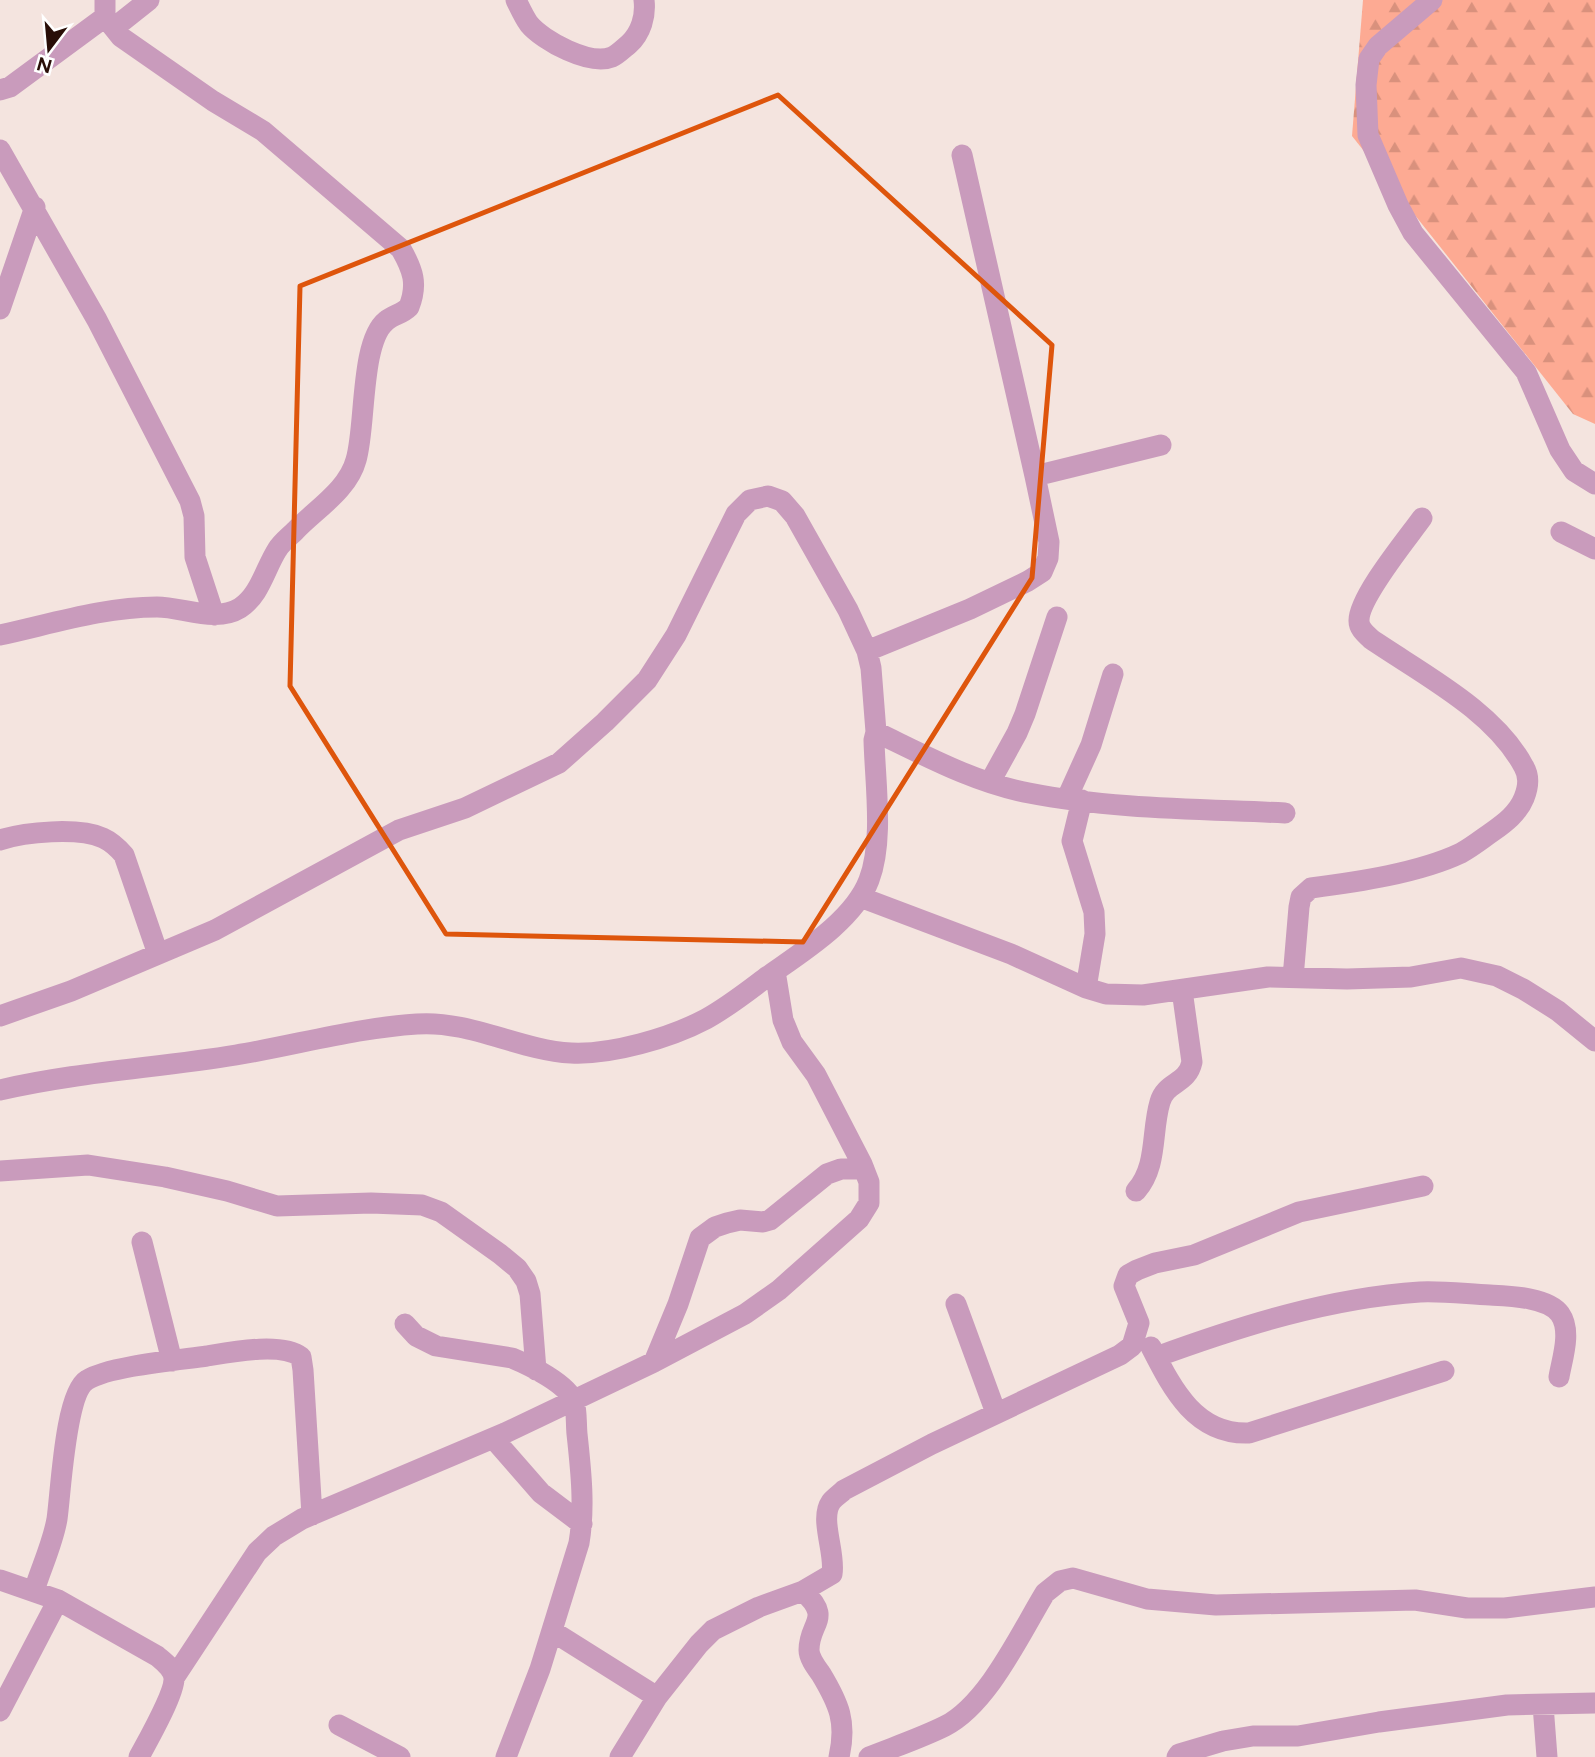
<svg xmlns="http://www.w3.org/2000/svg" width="1595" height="1757" font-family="Figtree,sans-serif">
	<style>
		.forest { fill: url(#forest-firs) }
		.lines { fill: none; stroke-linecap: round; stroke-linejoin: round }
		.minor { stroke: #c99bbc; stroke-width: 21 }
		.marked { fill: none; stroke: #de550c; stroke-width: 5; stroke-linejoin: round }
	</style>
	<defs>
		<pattern id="forest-firs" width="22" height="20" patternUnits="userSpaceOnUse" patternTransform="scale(1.75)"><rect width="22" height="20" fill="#fdaa93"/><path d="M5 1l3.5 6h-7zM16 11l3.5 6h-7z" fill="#d9917d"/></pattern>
	</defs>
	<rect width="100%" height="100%" fill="#f4e4df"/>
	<path class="forest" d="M1363,0H1595V424L1573,414L1352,136Z"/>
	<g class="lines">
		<path class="minor" d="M516,0C520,8 524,17 529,24C543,41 590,66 612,57C617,55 624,48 629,44C641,33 646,16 644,0
			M1432,0L1378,46L1369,59L1366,85L1368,135L1398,205L1413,233L1526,372L1560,450L1574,471L1595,484
			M115,27L149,0
			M0,90L10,87L105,17
			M0,150L97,320L190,501L194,516L195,557L214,615
			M0,309L35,207
			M1035,476L1161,445
			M1561,532L1595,549
			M0,635C51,624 104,607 157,607C183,607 216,623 240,608C260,595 265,569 277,550C281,543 289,537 295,531C316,509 348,490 356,460C366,428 360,342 386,321C393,315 402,314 409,307C418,284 413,270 401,249L263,131L213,101L121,37L105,17V0
			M867,651L970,609L1028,581L1042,572L1048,558L1049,542L1035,476L962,155
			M876,732C924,755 975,783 1029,793C1110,809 1202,809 1285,813
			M990,782L1017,733L1025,714L1057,617
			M1067,798L1091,745L1113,674
			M1082,800L1072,841L1094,912L1095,934L1086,988
			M0,840C25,832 78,827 103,838C112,842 118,848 124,855L158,954
			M860,897L1011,954L1086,988L1106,994L1143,995L1268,977L1347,979L1411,977L1461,968L1497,976L1523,989L1558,1011L1595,1041
			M1293,978L1299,907L1301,897L1311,888C1357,882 1419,873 1461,853C1472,847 1482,839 1492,832C1505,823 1518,813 1524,798C1528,788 1530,777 1524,767C1495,711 1422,674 1371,639C1366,634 1359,629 1359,621C1358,598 1407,539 1422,518
			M0,1016L71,991L215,930L399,830L465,808L559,763L605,722L647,680L676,635L736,514L750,500L768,496L782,501L795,516L848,610L867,651L871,668L876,732L874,740C875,782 884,841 869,880C854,920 802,952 768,976C748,991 728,1007 706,1019C670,1038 611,1055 571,1053C519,1050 469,1020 417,1024C355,1028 297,1045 236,1055C157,1068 77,1072 0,1090
			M0,1171L88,1165L165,1177L227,1191L277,1206L371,1203L422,1205L441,1212L500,1254L517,1268L526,1281L530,1294L536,1370
			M1136,1191C1158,1166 1151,1132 1160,1102C1166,1081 1187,1085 1192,1062L1182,990
			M142,1242L172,1361
			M956,1304L996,1413
			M405,1324L416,1336L436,1346L512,1358C529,1365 568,1384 574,1402C577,1411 576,1424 577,1434C581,1471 585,1507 579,1543L540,1669L506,1757
			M1151,1347C1172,1388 1195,1435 1249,1433L1444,1371
			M1156,1357C1241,1326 1329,1298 1420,1292C1443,1291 1467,1294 1490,1295C1509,1296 1548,1297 1560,1314C1572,1331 1562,1359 1559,1377
			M654,1362L678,1304L700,1238L715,1227L727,1223L740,1220L763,1222L770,1220L827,1174L841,1169H864
			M493,1438L541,1493L582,1524
			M0,1580L58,1600L157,1656C164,1662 173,1668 174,1678C175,1693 147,1742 139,1757
			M34,1591C41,1568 53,1543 57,1519C61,1492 65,1393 87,1380C109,1366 179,1360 207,1356C231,1352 282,1342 301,1357L303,1370L312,1515
			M803,1591C833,1619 809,1622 809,1650C809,1658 816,1667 821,1674C839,1704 847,1722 839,1757
			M552,1631L657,1697
			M174,1678L257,1552L274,1536L302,1519L505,1433L654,1362L745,1314L779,1290L859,1219L869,1203V1182L862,1164L816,1075L792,1042L783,1020L775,971
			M1543,1705L1547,1757
			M0,1711L58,1600
			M339,1725L400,1757
			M620,1757L657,1697L699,1644L713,1630L759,1607L803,1591L832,1574C836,1553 819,1519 831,1502C834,1498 840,1494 844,1490L932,1444L1120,1355L1132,1346L1139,1323L1124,1286L1128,1275L1137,1270L1155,1263L1194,1255L1299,1212L1423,1186
			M869,1757C894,1747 921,1738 945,1726C988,1704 1020,1634 1045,1593L1060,1581L1073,1578L1147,1599L1216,1605L1415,1600L1467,1608H1505L1595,1597
			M1177,1757L1179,1754L1223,1741L1253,1736H1298L1379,1722L1507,1705L1595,1703"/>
	</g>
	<path class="marked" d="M778,95L1052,345L1032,578L803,942L446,934L290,686L300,286Z"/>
	<g transform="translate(49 49) rotate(196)" stroke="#ffffff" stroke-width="5" paint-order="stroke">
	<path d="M0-5L12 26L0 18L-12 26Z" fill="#290e07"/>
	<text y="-10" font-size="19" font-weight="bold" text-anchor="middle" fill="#290e07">N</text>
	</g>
</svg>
